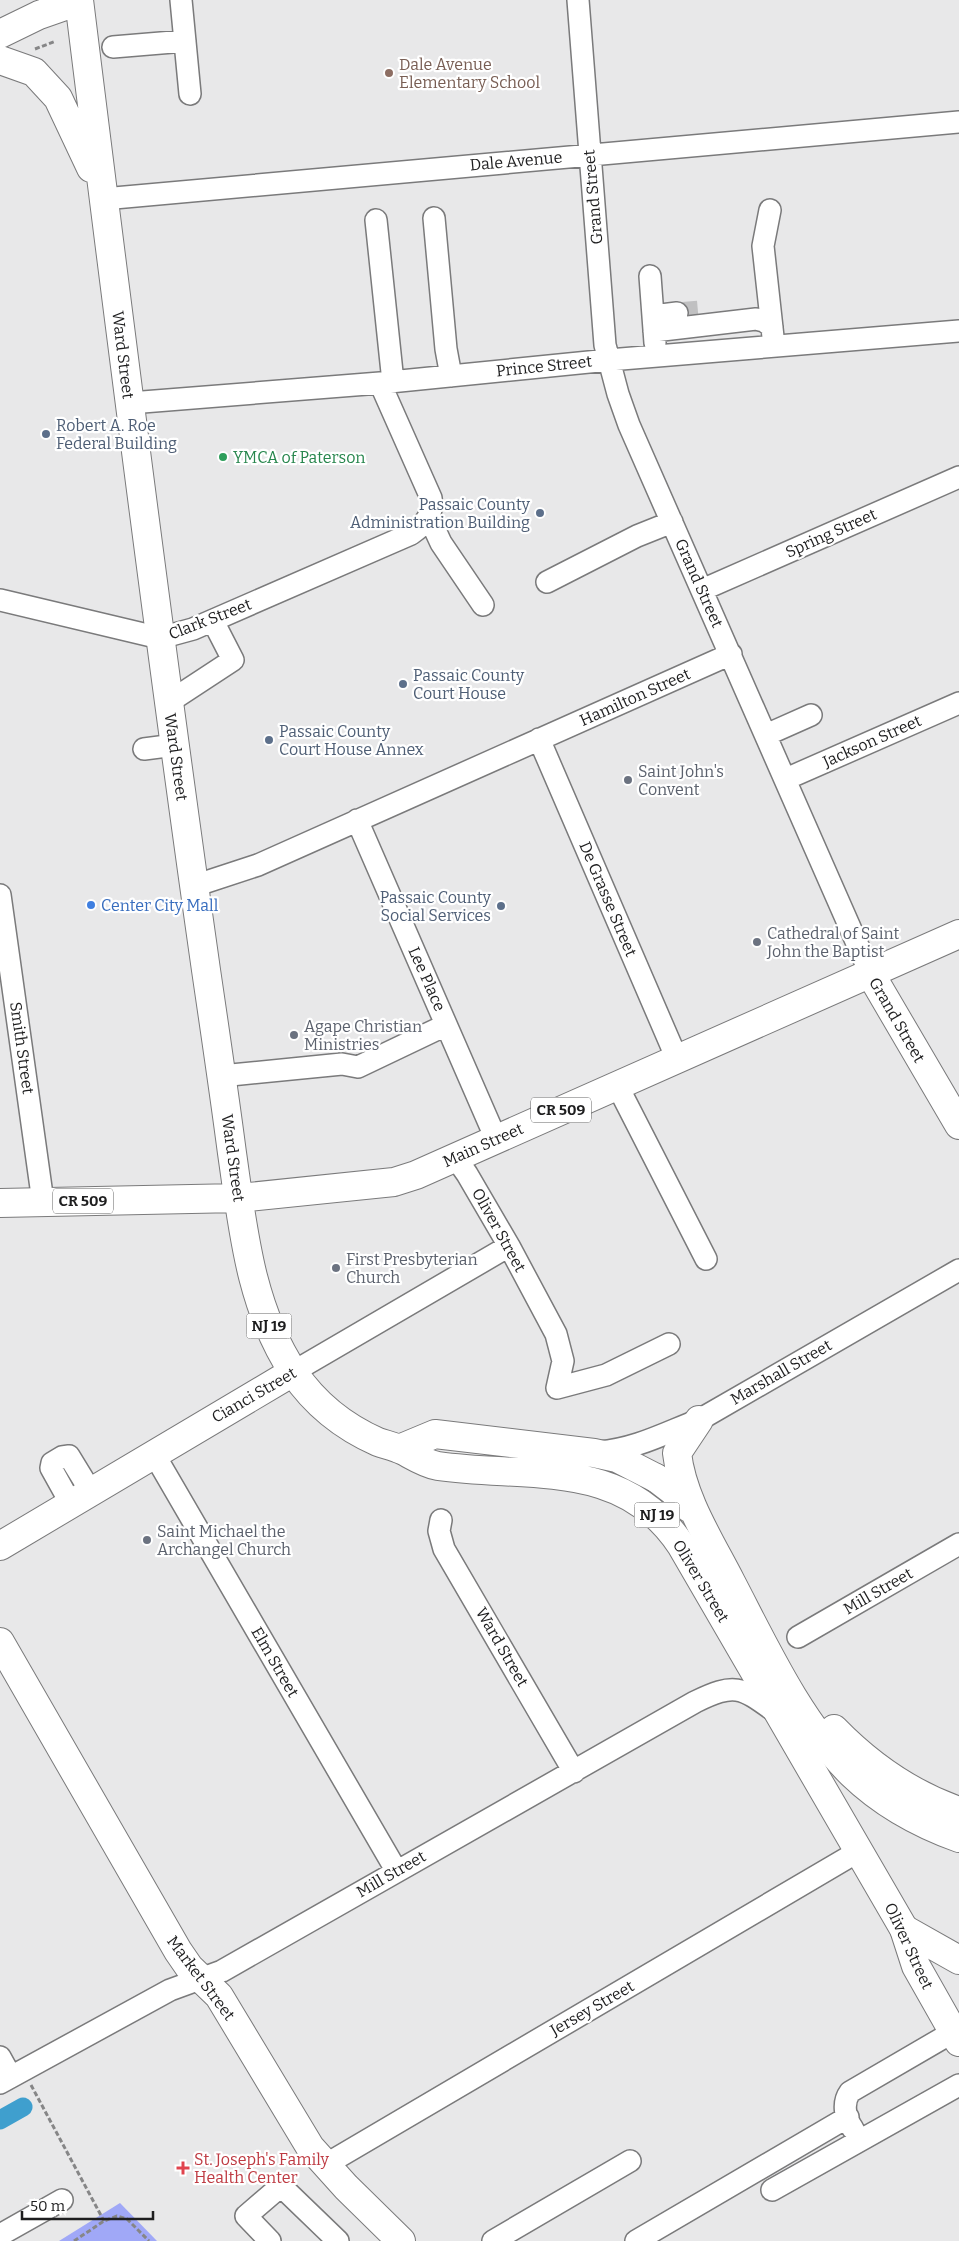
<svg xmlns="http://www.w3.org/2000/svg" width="959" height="2241" font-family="Bitter,serif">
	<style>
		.forest { fill: #a0a8f7 }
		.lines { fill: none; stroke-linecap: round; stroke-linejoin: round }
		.canal { stroke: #3f9fce; stroke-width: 19 }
		.minor-tunnel { stroke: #c0c0c1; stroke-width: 21; stroke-dasharray: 21 11; stroke-linecap: butt }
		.minor-casing { stroke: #7a7a7b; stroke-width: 24 }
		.major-casing { stroke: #7a7a7b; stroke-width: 30 }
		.highway-casing { stroke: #7a7a7b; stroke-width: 30 }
		.path { stroke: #868687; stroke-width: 3; stroke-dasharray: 5 2.5; stroke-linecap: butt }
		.minor { stroke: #fff; stroke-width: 21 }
		.major { stroke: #fff; stroke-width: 28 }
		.highway { stroke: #fff; stroke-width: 28 }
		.education-dot { fill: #8d6e63; stroke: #fff; stroke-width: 2 }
		.service-dot { fill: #5c6f8a; stroke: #fff; stroke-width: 2 }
		.leisure-dot { fill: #2e9e5b; stroke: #fff; stroke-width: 2 }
		.worship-dot { fill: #6b7280; stroke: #fff; stroke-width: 2 }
		.shop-dot { fill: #3f7fe0; stroke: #fff; stroke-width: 2 }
		.health-dot { fill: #e0444e; stroke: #fff; stroke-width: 2 }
		.labels { text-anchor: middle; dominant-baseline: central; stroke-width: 4.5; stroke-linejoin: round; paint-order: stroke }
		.shield { fill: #fff; stroke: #626262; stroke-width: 1 }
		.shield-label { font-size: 15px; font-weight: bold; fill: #1e1e1f }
		.education-label { font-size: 16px; fill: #785e54; stroke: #fff; text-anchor: start }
		.street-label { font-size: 16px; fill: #1e1e1f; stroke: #fff }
		.service-label { font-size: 16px; fill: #4e5e75; stroke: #fff; text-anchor: start }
		.leisure-label { font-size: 16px; fill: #27864d; stroke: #fff; text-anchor: start }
		.worship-label { font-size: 16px; fill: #5b616d; stroke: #fff; text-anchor: start }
		.shop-label { font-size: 16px; fill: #366cbe; stroke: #fff; text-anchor: start }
		.health-label { font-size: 16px; fill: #be3a42; stroke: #fff; text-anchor: start }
	</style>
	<rect width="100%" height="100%" fill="#e8e8e9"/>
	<path class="forest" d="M120,2203L157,2241H59Z"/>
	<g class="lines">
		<path class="canal" d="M0,2120L23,2107"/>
		<path class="minor-tunnel" d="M677,313L700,311"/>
		<defs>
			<path id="minor" d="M181,0L190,94
				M578,0L605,345L618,394L629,425L870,973
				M113,47L185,41
				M103,199L959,122
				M770,210L763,246L774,346
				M434,218L446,349L451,376
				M376,220L393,382
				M650,276L655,343
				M653,316L677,313
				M654,331L756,319L764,321L772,327
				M130,403L380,383L609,360L959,331
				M429,517L441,543L483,605
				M547,582L637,536L672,522
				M702,590L959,477
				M0,600L160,638L193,629L411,534C424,525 434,515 431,498L380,383
				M169,702L233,660L213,621
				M766,735L811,715
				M539,739L677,1059
				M144,749L175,745
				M786,779L959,703
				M357,820L496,1139
				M194,886L258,865L731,654
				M0,895L43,1202
				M221,1076L342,1064L358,1067L446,1025
				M617,1085L706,1259
				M455,1157L467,1174L509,1246L556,1334L563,1361L557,1388L606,1375L669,1344
				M293,1372L509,1246
				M599,1452C636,1449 665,1433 699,1420L959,1270
				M154,1454L396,1870
				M71,1504L51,1468L52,1463L62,1457L69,1456L91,1492
				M441,1520L439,1531L444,1549L574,1772
				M798,1637L959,1544
				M0,2057L11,2077
				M0,2083L170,1990L222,1971L695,1702C736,1682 741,1687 777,1713
				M853,2129C845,2118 842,2103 850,2092L953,2032
				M325,2165L859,1851
				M772,2190L959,2085
				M0,2235L62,2200
				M270,2241L246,2216L281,2186L338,2241
				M493,2241L630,2161
				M636,2241L848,2117"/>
			<path id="major" d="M79,0C119,324 160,647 206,970C215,1031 224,1092 232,1153C243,1229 250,1307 294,1373C315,1404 344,1427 378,1442C387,1445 396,1447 404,1451C415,1457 426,1464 438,1466C528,1479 623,1457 681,1545L904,1929L916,1966L959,2042
				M0,34L39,15L79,1
				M0,60L34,72L58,98L91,168
				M870,973L959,1125
				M0,1203L239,1198L394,1182L416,1175L959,934
				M399,1449L435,1434L594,1453L617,1458L656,1478
				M0,1546L293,1372
				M0,1642L178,1951L189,1967L219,1996L310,2147L346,2187L401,2241"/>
			<path id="highway" d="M699,1420L677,1453C682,1498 710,1541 731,1582C765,1647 799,1722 852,1774C882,1803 920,1824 959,1838
				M656,1478L673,1491L689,1508
				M834,1729C870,1766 910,1794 959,1811
				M904,1929L959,1960"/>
		</defs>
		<use href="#minor" class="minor-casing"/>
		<use href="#major" class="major-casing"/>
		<use href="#highway" class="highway-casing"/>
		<path class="path" d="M35,49L56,41
			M31,2085L104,2221
			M74,2241L104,2221L117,2216L127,2219L149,2241"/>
		<use href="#minor" class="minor"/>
		<use href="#major" class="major"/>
		<use href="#highway" class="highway"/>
	</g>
	<circle class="education-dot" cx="389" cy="73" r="5"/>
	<g class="service-dot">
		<circle cx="46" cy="434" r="5"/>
		<circle cx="540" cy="513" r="5"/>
		<circle cx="403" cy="684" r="5"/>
		<circle cx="269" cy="740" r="5"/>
		<circle cx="501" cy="906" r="5"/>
	</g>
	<circle class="leisure-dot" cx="223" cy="457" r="5"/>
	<g class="worship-dot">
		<circle cx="628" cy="780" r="5"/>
		<circle cx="757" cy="942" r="5"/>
		<circle cx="294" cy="1035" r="5"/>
		<circle cx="336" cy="1268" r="5"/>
		<circle cx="147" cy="1540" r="5"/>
	</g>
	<circle class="shop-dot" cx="91" cy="905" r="5"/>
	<path class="health-dot" d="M180.5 2160.5h5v5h5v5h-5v5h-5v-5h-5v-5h5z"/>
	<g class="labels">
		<g class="shield">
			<rect x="531" y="1097.5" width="60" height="25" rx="4"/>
			<rect x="53" y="1188.5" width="60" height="25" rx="4"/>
			<rect x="246.5" y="1313.5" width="45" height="25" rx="4"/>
			<rect x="634.5" y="1502.5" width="45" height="25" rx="4"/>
		</g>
		<g class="shield-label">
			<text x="561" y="1110">CR 509</text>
			<text x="83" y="1201">CR 509</text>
			<text x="269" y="1326">NJ 19</text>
			<text x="657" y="1515">NJ 19</text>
		</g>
		<g class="education-label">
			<text x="399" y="64">Dale Avenue<tspan x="399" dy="18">Elementary School</tspan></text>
		</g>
		<g class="street-label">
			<text transform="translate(516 161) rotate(-5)">Dale Avenue</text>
			<text transform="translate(593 197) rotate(-95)">Grand Street</text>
			<text transform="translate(123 355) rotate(83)">Ward Street</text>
			<text transform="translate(544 366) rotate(-6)">Prince Street</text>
			<text transform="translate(831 533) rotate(-24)">Spring Street</text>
			<text transform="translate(699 583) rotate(66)">Grand Street</text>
			<text transform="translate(210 619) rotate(-21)">Clark Street</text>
			<text transform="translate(635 697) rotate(-24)">Hamilton Street</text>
			<text transform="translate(872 741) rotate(-24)">Jackson Street</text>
			<text transform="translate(176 757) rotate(82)">Ward Street</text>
			<text transform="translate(608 899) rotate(67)">De Grasse Street</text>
			<text transform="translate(427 979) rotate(66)">Lee Place</text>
			<text transform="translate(897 1020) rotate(60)">Grand Street</text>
			<text transform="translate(22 1048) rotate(82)">Smith Street</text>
			<text transform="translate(483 1145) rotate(-24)">Main Street</text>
			<text transform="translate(233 1158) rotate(82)">Ward Street</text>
			<text transform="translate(499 1230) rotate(61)">Oliver Street</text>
			<text transform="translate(781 1372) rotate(-30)">Marshall Street</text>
			<text transform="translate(254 1395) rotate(-30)">Cianci Street</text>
			<text transform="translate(701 1581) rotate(59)">Oliver Street</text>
			<text transform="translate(878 1591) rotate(-30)">Mill Street</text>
			<text transform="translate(502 1647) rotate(60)">Ward Street</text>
			<text transform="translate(275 1662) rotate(60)">Elm Street</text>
			<text transform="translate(391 1874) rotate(-30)">Mill Street</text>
			<text transform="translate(909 1946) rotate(65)">Oliver Street</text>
			<text transform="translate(201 1978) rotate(53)">Market Street</text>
			<text transform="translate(592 2008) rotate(-30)">Jersey Street</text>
		</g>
		<g class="service-label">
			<text x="56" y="425">Robert A. Roe<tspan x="56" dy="18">Federal Building</tspan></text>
			<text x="530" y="504" text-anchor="end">Passaic County<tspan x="530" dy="18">Administration Building</tspan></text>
			<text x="413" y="675">Passaic County<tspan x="413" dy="18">Court House</tspan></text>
			<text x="279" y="731">Passaic County<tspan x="279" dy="18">Court House Annex</tspan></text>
			<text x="491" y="897" text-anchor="end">Passaic County<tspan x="491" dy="18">Social Services</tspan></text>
		</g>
		<g class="leisure-label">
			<text x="233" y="457">YMCA of Paterson</text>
		</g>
		<g class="worship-label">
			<text x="638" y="771">Saint John's<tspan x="638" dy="18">Convent</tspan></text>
			<text x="767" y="933">Cathedral of Saint<tspan x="767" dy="18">John the Baptist</tspan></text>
			<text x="304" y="1026">Agape Christian<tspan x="304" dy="18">Ministries</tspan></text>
			<text x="346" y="1259">First Presbyterian<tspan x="346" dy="18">Church</tspan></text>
			<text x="157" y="1531">Saint Michael the<tspan x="157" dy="18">Archangel Church</tspan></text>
		</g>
		<g class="shop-label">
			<text x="101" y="905">Center City Mall</text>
		</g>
		<g class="health-label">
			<text x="194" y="2159">St. Joseph's Family<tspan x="194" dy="18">Health Center</tspan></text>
		</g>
	</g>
	<path d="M22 2211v8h131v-8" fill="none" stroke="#1e1e1f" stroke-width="2.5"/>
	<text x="30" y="2211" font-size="15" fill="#1e1e1f" stroke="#ffffff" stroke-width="4" paint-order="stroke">50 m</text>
</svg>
